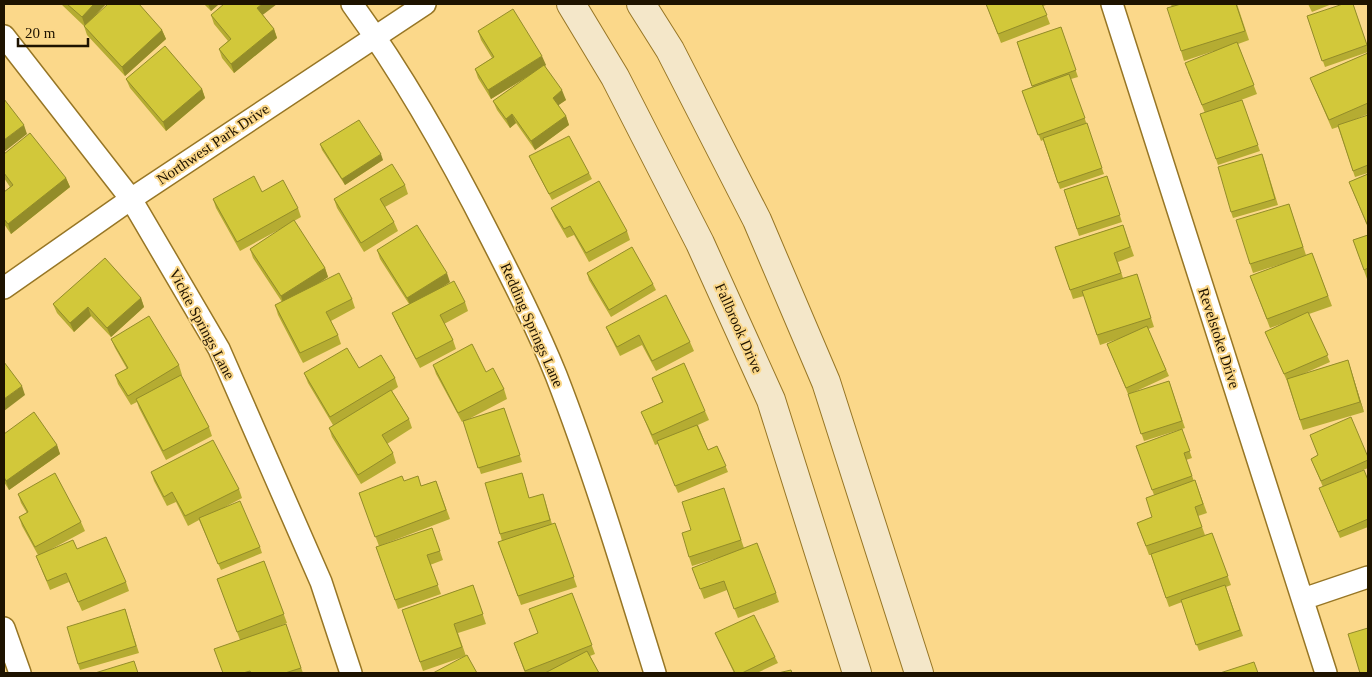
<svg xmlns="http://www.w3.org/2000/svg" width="1372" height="677" font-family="'Times New Roman',serif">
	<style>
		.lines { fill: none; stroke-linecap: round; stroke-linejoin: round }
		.street-casing { stroke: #977625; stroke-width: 24 }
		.secondary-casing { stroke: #977625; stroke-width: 30 }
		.street { stroke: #fff; stroke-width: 21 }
		.secondary { stroke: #f4e7c9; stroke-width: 28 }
		.wall { fill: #b5ac32 }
		.shaded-wall { fill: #938c29 }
		.building { fill: #d2c83a; stroke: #938c29 }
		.labels { text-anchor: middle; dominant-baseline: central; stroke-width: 4; stroke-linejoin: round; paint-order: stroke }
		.street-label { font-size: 15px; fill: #1e1300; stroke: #fbd88a }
	</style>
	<rect width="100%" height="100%" fill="#fbd88a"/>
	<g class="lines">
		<defs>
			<path id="street" d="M352,4C405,77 450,157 491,238C514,283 537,328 556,375C594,473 624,573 655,673
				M1112,4L1326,673
				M4,36L131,199L219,349L321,582L351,673
				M4,288L131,199L425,4
				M1303,599L1368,577
				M4,628L20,673"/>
			<path id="secondary" d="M571,4L615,77L700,243L771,400L857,673
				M641,4L670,50L757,220L826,382L919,673"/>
		</defs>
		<use href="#street" class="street-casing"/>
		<use href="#secondary" class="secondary-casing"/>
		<use href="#street" class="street"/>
		<use href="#secondary" class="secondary"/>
	</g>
	<path class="wall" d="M61,4H106L93,17L162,30L166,39L125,76L87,35L84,26Z
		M204,4H219L211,11Z
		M986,4H1049L1043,6L1050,24L1001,43Z
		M1171,4H1237L1249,40L1238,44L1257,94L1233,103L1242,100L1260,151L1218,165L1200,114L1205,113L1188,72L1214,51L1184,61L1181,51Z
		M1308,4H1332L1312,12Z
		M1353,4L1368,48V52L1325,67L1307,16Z
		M211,15H263L274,29L277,38L234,73L222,58L219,49L228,41L214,24Z
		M1061,27L1078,77L1071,79L1104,174L1060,189L1043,140L1041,141L1022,91L1032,87L1017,42Z
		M478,31L546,65L545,66L566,100L558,105L566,116L569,125L535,150L516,123L510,128L497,110L493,101L532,74L491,99L478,78L475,69L492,58L481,40Z
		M1368,53V114L1351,121L1368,115V173L1355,177L1338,127L1332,129L1310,78Z
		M126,79L202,89L205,98L166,131L130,88Z
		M320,144L383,160L345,185L322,150Z
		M4,154L66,178L70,187L11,234L4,224V192L10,187L4,178Z
		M529,156L589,173L592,179L552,200L532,163Z
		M1264,160L1278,205L1233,218L1231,212Z
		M1368,174V228L1349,182Z
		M1107,176L1122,222L1079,236L1064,190Z
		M405,185L408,194L385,207L394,222L398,231L364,252L337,208L334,199Z
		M213,199L298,208L301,217L294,221L325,268L328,277L317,284L352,299L355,308L331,321L338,335L341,344L303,363L278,315L275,305L282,302L253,258L250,249L284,227L240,251L216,208Z
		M1289,204L1306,255L1312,253L1332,306L1309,314L1330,362L1303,374L1348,360L1364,412L1303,430L1287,381L1265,332L1284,323L1270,328L1250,276L1285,263L1253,273L1250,264Z
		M551,208L627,231L630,240L589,262L574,235L567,238L555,217Z
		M1123,225L1134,256L1118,262L1123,278L1137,274L1154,327L1148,329L1169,376L1132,393L1169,381L1185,428L1144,441L1128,394L1107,344L1124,337L1100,345L1084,296L1073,299L1055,247Z
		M1368,235V279H1367L1353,240Z
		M377,250L450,282L439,289L465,302L468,311L444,324L453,340L456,349L420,368L396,322L392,313L409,304L380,259Z
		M587,273L653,284L656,290L611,317L589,280Z
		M141,298L144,307L111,337L91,316L74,332L57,313L53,304Z
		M606,327L690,342L694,351L656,371L642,345L620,356L610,336Z
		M111,339L179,365L182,375H181L209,427L212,436L166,460L139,408L137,402L131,405L118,384L115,375L127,369L115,348Z
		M433,365L486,372L504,389L507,399L465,421L504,408L522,462L481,474L463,421L462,422L436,374Z
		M359,368L395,378L398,387L392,391L409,419L412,428L387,444L393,453L396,463L361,484L332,437L329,428L333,425L308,383L304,373Z
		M652,378L705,411L709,420L698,425L708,450L717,446L728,472L678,493L658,444L655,445L641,412L662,402Z
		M1182,429L1192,458L1186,460L1194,481L1195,480L1207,513L1198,516L1205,535L1212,533L1231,585L1226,587L1243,636L1199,651L1182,602L1169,607L1151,555H1149L1137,523L1152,517L1154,495L1136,446Z
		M4,434L57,445L60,454L9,490L4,482Z
		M1310,435L1368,457V468L1335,482L1368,480V527L1340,538L1322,495L1323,487L1311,459L1318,455Z
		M151,472L239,489L242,498L225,507L260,547L262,553L221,570L199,520L188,526L176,502L167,506L154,481Z
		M522,473L529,498L545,500L552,524L555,523L577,587L521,605L498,542L502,541L500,534Z
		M404,481L421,486L436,481L450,519L379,546L359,493Z
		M18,494L81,522L85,531L44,553L77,549L126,582L129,591L82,611L69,582L50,590L36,556L38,555L22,526L19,517L27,513L21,503Z
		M727,498L744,548L776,593L779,602L738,618L727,590L704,599L692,568L721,557L692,566L689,557L691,530Z
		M432,528L443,560L430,565L441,594L398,609L376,547Z
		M264,561L287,623L270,630L286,624L303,673H223L240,640L217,579Z
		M473,585L486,624L458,633L466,656L423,671L402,610Z
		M572,593L595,654L590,656L599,673H525L514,643L538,633Z
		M125,609L139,653L80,670L78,664Z
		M715,633L775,657L778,663L757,673H734Z"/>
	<path class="shaded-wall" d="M94,4H106L85,26L82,17Z
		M208,4H219L211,11Z
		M262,4H277L260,17L257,8Z
		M274,29L277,38L234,73L231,64Z
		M162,30L166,39L125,76L122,67Z
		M542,56L546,65L491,99L488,90Z
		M202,89L205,98L166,131L163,122Z
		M562,90L566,100L556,107L553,98Z
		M512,114L516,123L510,128L506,119Z
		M566,116L569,125L535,150L531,141Z
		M24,125L27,134L4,152V140Z
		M381,154L383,160L345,185L342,179Z
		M66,178L70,187L11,234L8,224Z
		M325,268L328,277L284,306L281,296Z
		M447,273L450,282L411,307L407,298Z
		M141,298L144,307L111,337L107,328Z
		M88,307L91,316L74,332L70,323Z
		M1348,360L1351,370L1364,412L1360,402Z
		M22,386L25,395L4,411V399Z
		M57,445L60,454L9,490L6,481Z"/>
	<path class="building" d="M67,4H94L82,17Z
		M108,4H139L162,30L122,67L84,26Z
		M224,4H262L257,8L274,29L231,64L219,49L231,39L211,15Z
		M986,4H1042L1047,15L998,34Z
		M1181,4H1236L1245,31L1181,51L1167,8Z
		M1343,4H1353L1367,45L1322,61L1307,16Z
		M513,9L542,56L488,90L475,69L494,57L478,31Z
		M1061,27L1076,70L1032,86L1017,42Z
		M1237,42L1254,85L1202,105L1185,63Z
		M165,46L202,89L163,122L126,79Z
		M1368,53V103L1329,120L1310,78Z
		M544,65L562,90L553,98L566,116L531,141L512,114L506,119L493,101Z
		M1069,74L1085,118L1038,135L1022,91Z
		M4,99L24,125L4,140Z
		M1242,100L1258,145L1216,159L1200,114Z
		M1368,115V165L1353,171L1338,125Z
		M359,120L381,154L342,179L320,144Z
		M1087,123L1102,168L1058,183L1043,138Z
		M30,133L66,178L8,224L4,219V192L13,185L4,173V154Z
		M569,136L589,173L549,194L529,156Z
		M1262,154L1275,199L1231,212L1218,167Z
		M392,164L405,185L380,199L394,222L361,243L334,199Z
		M1368,174V223L1367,224L1349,182Z
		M254,176L262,192L283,180L298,208L237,242L213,199Z
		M1107,176L1120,215L1077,229L1064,190Z
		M599,181L627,231L586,253L570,226L564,229L551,208Z
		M1289,204L1303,247L1250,264L1236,220Z
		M294,220L325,268L281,296L250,249Z
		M417,225L447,273L407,298L377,250Z
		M1123,225L1130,247L1114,253L1121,273L1070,290L1055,247Z
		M1368,235V268L1364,270L1353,240Z
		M632,247L653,284L609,310L587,273Z
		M1312,253L1328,296L1267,319L1250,276Z
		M105,258L141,298L107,328L88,307L70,323L53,304Z
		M339,273L352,299L326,312L338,335L300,353L275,305Z
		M1137,274L1151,318L1097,335L1082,291Z
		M454,281L465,302L440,315L453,340L416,359L392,313Z
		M666,295L690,342L652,361L639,335L617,347L606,327Z
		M1308,312L1328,355L1284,374L1265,332Z
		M149,316L179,365L128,396L115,375L128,368L111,339Z
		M1147,326L1166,370L1126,388L1107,344Z
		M472,344L486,372L493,368L504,389L458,413L433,365Z
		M347,348L359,368L381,355L395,378L330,417L304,373Z
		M1348,360L1360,402L1300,420L1287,379Z
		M4,362L22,386L4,399Z
		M684,363L705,411L652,435L641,412L663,402L652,378Z
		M181,375L209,427L163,451L136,399Z
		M1169,381L1182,421L1141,434L1128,394Z
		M391,390L409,419L382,435L393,453L358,475L329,428Z
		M504,408L520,455L478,468L463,421Z
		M34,412L57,445L6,481L4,477V434Z
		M1351,417L1368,457V460L1321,481L1311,459L1318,455L1310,435Z
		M697,425L708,450L717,446L726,466L675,486L657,441Z
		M1182,429L1190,451L1184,453L1192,476L1152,490L1136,446Z
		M213,440L239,489L185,516L172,492L164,497L151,472Z
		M1364,470L1368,480V519L1338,532L1319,488Z
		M55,473L81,522L35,547L19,517L28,512L18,494Z
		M522,473L529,498L543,494L550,520L500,534L485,483Z
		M402,476L404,481L418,476L421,486L436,481L446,510L375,537L359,493Z
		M1195,480L1203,504L1195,507L1202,527L1146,546L1137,523L1152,517L1146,498Z
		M724,488L741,540L689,557L682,533L691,530L682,502Z
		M240,501L260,547L218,564L199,518Z
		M555,523L574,577L518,596L498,542Z
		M432,528L440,551L427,555L438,585L395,600L376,547Z
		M1212,533L1228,576L1166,598L1151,554Z
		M106,537L126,582L78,602L66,573L47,581L36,556L73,540L77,549Z
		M757,543L776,593L734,609L724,581L700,589L692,568Z
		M264,561L284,614L237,632L217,579Z
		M473,585L483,614L454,624L462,647L420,662L402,610Z
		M1225,585L1240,630L1196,645L1181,600Z
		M572,593L592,645L525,671L514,643L538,633L529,609Z
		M125,609L136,646L78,664L67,627Z
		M754,615L775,657L742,673H735L715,633Z
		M286,624L301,668L285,673H251L250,671L243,673H223L214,649Z
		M1368,628V673H1360L1348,634Z
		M587,651L599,673H545Z
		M467,655L477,673H433Z
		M134,661L138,673H95Z
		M1254,662L1258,673H1220Z
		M791,670L792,673H778Z"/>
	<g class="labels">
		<g class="street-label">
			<text transform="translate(213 144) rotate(-34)">Northwest Park Drive</text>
			<text transform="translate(202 324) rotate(62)">Vickie Springs Lane</text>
			<text transform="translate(532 325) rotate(66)">Redding Springs Lane</text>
			<text transform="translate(739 328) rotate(66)">Fallbrook Drive</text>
			<text transform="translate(1219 338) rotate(72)">Revelstoke Drive</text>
		</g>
	</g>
	<rect width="1372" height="677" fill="none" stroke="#1e1300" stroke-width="10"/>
	<path d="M18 38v8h70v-8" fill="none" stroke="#1e1300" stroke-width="2.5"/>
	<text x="25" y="38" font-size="15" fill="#1e1300" stroke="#fbd88a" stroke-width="4" paint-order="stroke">20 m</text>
</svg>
